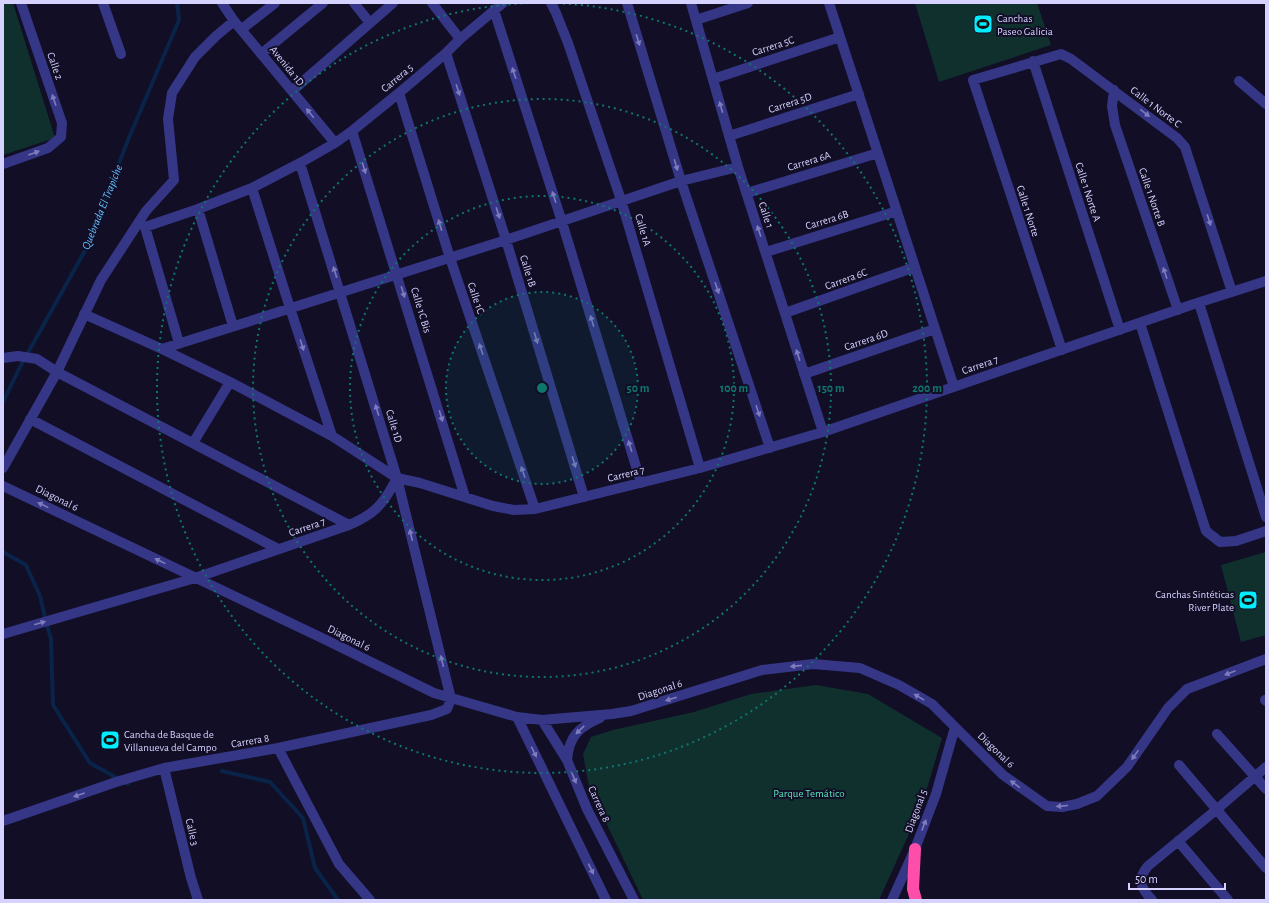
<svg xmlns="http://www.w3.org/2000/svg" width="1269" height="903" font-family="'Alegreya Sans',sans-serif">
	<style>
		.green { fill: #10302e }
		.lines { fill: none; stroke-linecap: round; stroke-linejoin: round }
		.stream { stroke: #092349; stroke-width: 4 }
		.minor { stroke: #363687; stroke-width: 10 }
		.highway { stroke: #ff4daa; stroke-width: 12 }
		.oneway { fill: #7e7cbd }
		.ring { fill: none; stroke: #0f766e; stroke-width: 2; stroke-dasharray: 2 4 }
		.labels { text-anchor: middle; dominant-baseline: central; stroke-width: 4; stroke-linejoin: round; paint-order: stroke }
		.poi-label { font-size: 11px; fill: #d6d2ff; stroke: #110e26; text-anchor: start }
		.street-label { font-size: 11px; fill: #d6d2ff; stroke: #110e26 }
		.park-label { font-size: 11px; fill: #58e6bc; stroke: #110e26 }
		.water-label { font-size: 12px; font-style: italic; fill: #60bcff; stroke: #110e26 }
		.centre { fill: #0f766e; stroke: #110e26; stroke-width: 2 }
		.ring-label { font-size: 12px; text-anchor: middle; font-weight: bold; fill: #0f766e; stroke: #110e26; stroke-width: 4; stroke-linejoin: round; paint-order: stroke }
	</style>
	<rect width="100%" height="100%" fill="#110e26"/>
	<path class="green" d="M3,3H13L55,138L3,155Z
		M915,3H1037L1051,45L939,82Z
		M1266,552V635L1241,642L1221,565Z
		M816,685L868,694L942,738L922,805L879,900H643L589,787L583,754L591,737L613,730L694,712L751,694Z"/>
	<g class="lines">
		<path class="stream" d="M3,402L20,367L87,247L128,140L179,20L177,3
			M3,552L26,565L40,596L45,617
			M47,625L51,639L53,705L90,763L128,784
			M222,771L270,782L303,818L315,868L338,900"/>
		<path class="minor" d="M103,3L121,54
			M222,3L234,21L335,143
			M354,3L370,23
			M432,3L460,39
			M551,3L556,13L568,43L621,200L700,468
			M627,3L681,181L770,448
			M691,3L738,167L823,432
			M829,3L954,387
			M494,10L562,222L641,483
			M696,20L748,3
			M242,29L275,3
			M446,53L506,240L584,497
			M261,54L323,3
			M1033,61L1120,330
			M713,79L840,37
			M1239,81L1266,104
			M1114,90L1112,106L1115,125L1178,310
			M292,91L393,3
			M399,93L450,258L535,509
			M352,131L465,497
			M729,136L859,94
			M3,164L48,148L61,137L62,123L21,3
			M252,188L290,308L332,436
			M747,193L878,153
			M198,209L233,326
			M766,252L897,211
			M1199,303L1266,517
			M785,313L915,267
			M84,314L162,349L230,382L332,436L397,478L420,483L493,506L514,510L535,509L700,468L823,432L1191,305L1266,281
			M1140,323L1206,531L1220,542L1236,541L1266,531
			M179,343L145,227L198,209L252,188L300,163L335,143L352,131L399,93L446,53L460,39L503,3
			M162,349L506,240L681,181L738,167
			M1062,350L973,80L1061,54L1071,59L1177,138L1185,147L1232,292
			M3,358L18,356L37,359L57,372L101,280L146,211L174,180L168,119L172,93L195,57L216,36L234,21
			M804,374L935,329
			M30,419L278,549
			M193,443L230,382
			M3,468L57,372L349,525
			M3,486L322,638L434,693L517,717L542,720L612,714L631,711L762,670L813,664L860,668L899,685L932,704L1003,775L1047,806L1062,807L1077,804L1097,796L1127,767L1168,708L1187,689L1266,659
			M3,634L195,578L349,525C356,522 364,518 371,513C383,504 390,491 397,478
			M1265,700L1266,701
			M517,717L606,900
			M542,720L567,760L587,809L634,900
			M1217,734L1266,789
			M278,748L339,864L370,900
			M567,760C569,736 579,727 600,718
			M1179,765L1266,868
			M164,768L191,878L198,900
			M3,821L116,782L164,768L278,748L431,715L447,709L451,699L397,478L300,163
			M1178,841L1228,900
			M892,900L915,849L936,794L955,727
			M1152,900C1141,888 1136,880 1148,866L1216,810L1266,767"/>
		<path class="highway" d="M915,849L913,889L916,900"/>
	</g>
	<defs><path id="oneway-solid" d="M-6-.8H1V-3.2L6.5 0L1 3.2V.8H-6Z"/></defs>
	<g class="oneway">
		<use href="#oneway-solid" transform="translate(638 40) rotate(73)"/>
		<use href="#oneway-solid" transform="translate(514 73) rotate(-108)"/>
		<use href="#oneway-solid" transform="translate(458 90) rotate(72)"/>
		<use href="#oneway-solid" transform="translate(54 100) rotate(-109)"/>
		<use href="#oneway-solid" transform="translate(721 107) rotate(-106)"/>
		<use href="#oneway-solid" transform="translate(310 113) rotate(-129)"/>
		<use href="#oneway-solid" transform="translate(1145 113) rotate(37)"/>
		<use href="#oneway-solid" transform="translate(34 153) rotate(-20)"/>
		<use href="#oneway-solid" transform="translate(676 165) rotate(73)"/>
		<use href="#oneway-solid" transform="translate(364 168) rotate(73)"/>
		<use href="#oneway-solid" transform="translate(554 197) rotate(-108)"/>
		<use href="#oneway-solid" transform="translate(498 213) rotate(72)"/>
		<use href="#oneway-solid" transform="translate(1209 220) rotate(72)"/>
		<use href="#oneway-solid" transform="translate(440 225) rotate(-107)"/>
		<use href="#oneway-solid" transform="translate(759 231) rotate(-108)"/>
		<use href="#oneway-solid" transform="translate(335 272) rotate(-107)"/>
		<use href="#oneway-solid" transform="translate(1165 273) rotate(-109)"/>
		<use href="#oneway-solid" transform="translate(717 288) rotate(71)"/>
		<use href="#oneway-solid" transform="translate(403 292) rotate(73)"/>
		<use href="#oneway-solid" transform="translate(592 321) rotate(-107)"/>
		<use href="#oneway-solid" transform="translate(536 338) rotate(73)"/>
		<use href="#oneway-solid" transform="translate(302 345) rotate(72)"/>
		<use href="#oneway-solid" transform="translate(481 349) rotate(-109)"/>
		<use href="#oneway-solid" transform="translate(798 355) rotate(-108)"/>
		<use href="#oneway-solid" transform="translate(377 410) rotate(-107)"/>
		<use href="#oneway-solid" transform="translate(758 411) rotate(71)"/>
		<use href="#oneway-solid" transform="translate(441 416) rotate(73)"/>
		<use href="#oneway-solid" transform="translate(630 446) rotate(-107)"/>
		<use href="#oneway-solid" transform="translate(574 462) rotate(73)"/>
		<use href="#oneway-solid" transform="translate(523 472) rotate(-109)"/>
		<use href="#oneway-solid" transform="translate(43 505) rotate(-154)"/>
		<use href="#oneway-solid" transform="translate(411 535) rotate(-104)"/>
		<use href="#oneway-solid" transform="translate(160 561) rotate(-154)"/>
		<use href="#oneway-solid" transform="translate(40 623) rotate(-16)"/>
		<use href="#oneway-solid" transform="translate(442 661) rotate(-104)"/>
		<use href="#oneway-solid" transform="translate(796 666) rotate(174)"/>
		<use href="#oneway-solid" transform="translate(1230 673) rotate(159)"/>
		<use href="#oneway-solid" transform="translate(919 697) rotate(-149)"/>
		<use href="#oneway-solid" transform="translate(671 699) rotate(162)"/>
		<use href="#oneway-solid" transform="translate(580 730) rotate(136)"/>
		<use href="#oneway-solid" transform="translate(534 752) rotate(64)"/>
		<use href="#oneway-solid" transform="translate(1135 755) rotate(125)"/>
		<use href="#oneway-solid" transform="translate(574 778) rotate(67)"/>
		<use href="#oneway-solid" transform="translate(1015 784) rotate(-144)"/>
		<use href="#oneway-solid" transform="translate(79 795) rotate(161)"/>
		<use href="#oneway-solid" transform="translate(1062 806) rotate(175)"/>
		<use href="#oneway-solid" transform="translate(924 825) rotate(-69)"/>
		<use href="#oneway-solid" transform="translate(591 869) rotate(64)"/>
	</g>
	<circle cx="542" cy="388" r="96" fill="#0f766e" fill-opacity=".12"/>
	<g class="ring">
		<circle cx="542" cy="388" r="96"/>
		<circle cx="542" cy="388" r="192"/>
		<circle cx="542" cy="388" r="289"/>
		<path d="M545 3A385 385 0 1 1 539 3"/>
	</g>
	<defs>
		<symbol id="stadium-square" viewBox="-11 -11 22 22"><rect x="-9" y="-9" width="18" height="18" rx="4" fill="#00eefd" stroke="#110e26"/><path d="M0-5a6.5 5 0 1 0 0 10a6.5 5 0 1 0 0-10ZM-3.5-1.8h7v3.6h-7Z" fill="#111"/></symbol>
	</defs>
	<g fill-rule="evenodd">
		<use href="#stadium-square" x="972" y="13" width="22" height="22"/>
		<use href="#stadium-square" x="1237" y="589" width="22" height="22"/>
		<use href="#stadium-square" x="99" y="729" width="22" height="22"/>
	</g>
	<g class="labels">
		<g class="poi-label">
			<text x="997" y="18">Canchas<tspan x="997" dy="13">Paseo Galicia</tspan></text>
			<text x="1234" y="594" text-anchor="end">Canchas Sintéticas<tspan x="1234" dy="13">River Plate</tspan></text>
			<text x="124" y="734">Cancha de Basque de<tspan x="124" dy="13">Villanueva del Campo</tspan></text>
		</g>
		<g class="street-label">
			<text transform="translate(773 46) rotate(-18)">Carrera 5C</text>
			<text transform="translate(55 66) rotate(71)">Calle 2</text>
			<text transform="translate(287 66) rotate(51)">Avenida 1D</text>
			<text transform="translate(397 78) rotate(-40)">Carrera 5</text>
			<text transform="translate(790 103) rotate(-18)">Carrera 5D</text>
			<text transform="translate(1156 107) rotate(37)">Calle 1 Norte C</text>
			<text transform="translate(809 161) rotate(-17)">Carrera 6A</text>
			<text transform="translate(1088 192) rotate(72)">Calle 1 Norte A</text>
			<text transform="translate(1152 197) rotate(71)">Calle 1 Norte B</text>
			<text transform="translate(1028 211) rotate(72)">Calle 1 Norte</text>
			<text transform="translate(766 215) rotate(72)">Calle 1</text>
			<text transform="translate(827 220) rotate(-17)">Carrera 6B</text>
			<text transform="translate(643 230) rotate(74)">Calle 1A</text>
			<text transform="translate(528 271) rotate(73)">Calle 1B</text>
			<text transform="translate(846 279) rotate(-20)">Carrera 6C</text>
			<text transform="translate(476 298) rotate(71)">Calle 1C</text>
			<text transform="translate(421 310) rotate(73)">Calle 1C Bis</text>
			<text transform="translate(866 340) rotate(-19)">Carrera 6D</text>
			<text transform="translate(980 365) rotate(-19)">Carrera 7</text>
			<text transform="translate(394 426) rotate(73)">Calle 1D</text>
			<text transform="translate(626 474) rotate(-14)">Carrera 7</text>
			<text transform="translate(57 498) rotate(26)">Diagonal 6</text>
			<text transform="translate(307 527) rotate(-19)">Carrera 7</text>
			<text transform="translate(349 638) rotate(26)">Diagonal 6</text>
			<text transform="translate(660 690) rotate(-18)">Diagonal 6</text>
			<text transform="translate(250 741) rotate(-10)">Carrera 8</text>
			<text transform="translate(996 750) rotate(44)">Diagonal 6</text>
			<text transform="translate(599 804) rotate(65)">Carrera 8</text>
			<text transform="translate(916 811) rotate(-70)">Diagonal 5</text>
			<text transform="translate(192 832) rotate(77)">Calle 3</text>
		</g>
		<g class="park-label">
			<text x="809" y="793">Parque Temático</text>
		</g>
		<g class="water-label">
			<text transform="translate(102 207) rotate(-68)">Quebrada El Trapiche</text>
		</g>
	</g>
	<circle cx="542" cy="388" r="6" class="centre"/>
	<g class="ring-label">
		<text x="638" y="392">50 m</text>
		<text x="734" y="392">100 m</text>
		<text x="831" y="392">150 m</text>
		<text x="927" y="392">200 m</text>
	</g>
	<rect width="1269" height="903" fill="none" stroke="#d6d2ff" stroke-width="8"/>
	<path d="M1129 883v6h96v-6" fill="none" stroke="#d6d2ff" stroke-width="2"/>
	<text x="1135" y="883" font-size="12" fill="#d6d2ff" stroke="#110e26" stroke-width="3" paint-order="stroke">50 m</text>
</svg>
